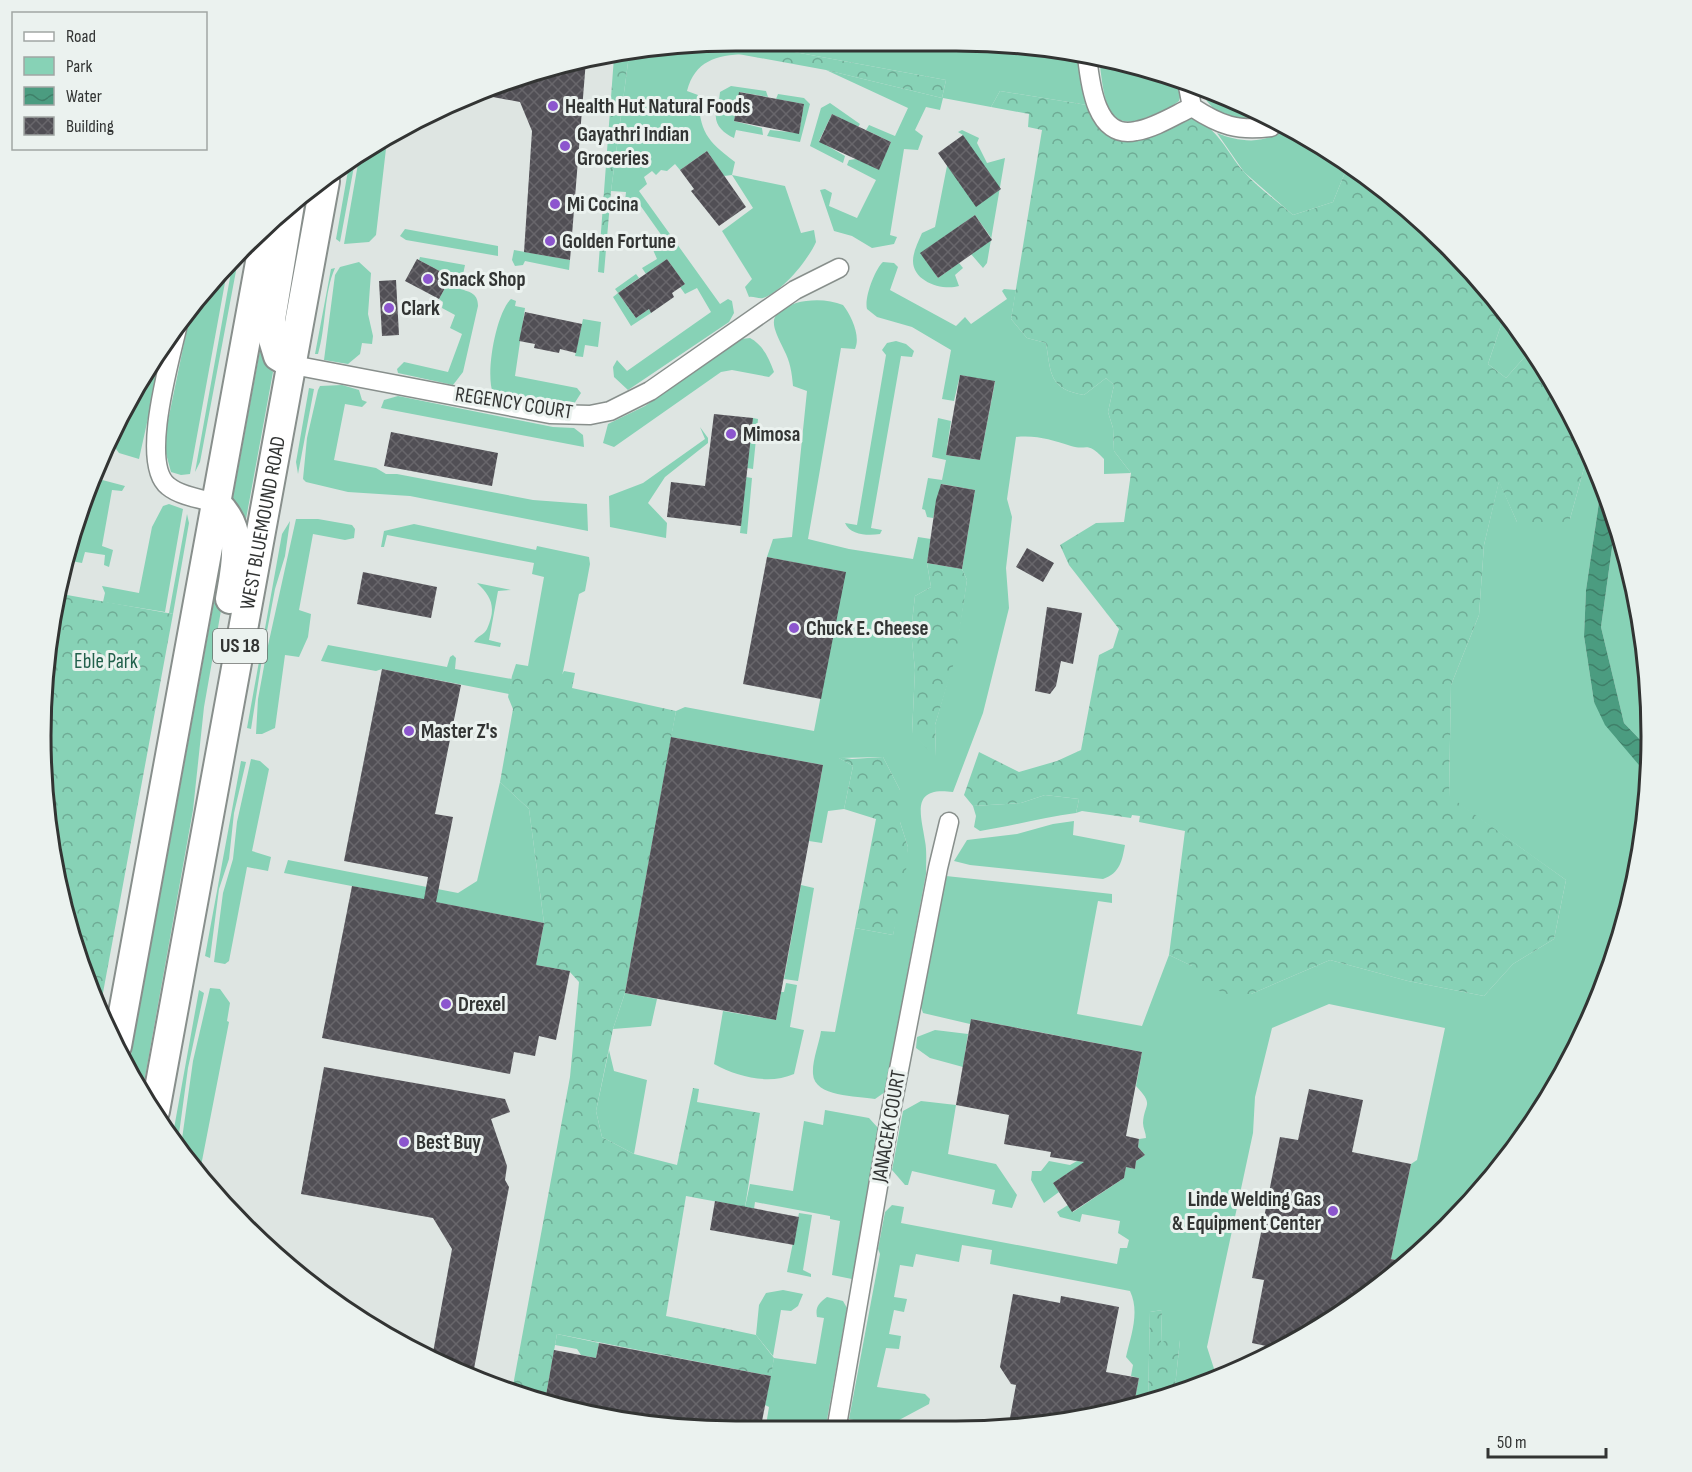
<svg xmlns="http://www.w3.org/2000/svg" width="1692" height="1472" font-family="'Sofia Sans Condensed',sans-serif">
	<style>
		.green { fill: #87d2b6 }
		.forest { fill: url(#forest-crowns) }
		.water { fill: url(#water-waves) }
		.building { fill: url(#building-cross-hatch) }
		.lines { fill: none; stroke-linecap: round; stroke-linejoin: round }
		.minor-casing { stroke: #888f8c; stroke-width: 21 }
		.primary-casing { stroke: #888f8c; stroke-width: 32 }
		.minor { stroke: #fff; stroke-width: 18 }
		.primary { stroke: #fff; stroke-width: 28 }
		.poi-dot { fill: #8c56ce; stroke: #ebf2ef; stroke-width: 2 }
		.labels { text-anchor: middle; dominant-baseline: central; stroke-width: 6; stroke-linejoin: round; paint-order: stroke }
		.shield { fill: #ebf2ef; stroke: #6a6d6b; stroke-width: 1.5 }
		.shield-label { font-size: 20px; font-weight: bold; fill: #323433 }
		.poi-label { font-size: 21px; font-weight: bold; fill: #323433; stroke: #ebf2ef; text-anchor: start }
		.street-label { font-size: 21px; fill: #323433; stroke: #ebf2ef }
		.park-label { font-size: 21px; fill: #22604c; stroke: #ebf2ef }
		.rim { fill: none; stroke: #323433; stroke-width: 3 }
	</style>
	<defs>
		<pattern id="forest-crowns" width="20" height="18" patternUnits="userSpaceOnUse" patternTransform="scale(1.5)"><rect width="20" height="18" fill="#87d2b6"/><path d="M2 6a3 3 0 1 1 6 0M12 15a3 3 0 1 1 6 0" fill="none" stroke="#6fab95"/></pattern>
		<pattern id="water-waves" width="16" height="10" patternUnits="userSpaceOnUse" patternTransform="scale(1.5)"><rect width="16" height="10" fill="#4b9c80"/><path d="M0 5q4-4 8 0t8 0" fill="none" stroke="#3f8069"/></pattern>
		<pattern id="building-cross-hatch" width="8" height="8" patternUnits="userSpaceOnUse" patternTransform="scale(1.5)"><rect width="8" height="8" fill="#514f55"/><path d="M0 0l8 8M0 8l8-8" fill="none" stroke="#68666b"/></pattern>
	</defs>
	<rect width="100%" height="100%" fill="#dee5e2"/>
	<path class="green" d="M735,41L1047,47L1079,54L1087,105L1000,91L991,107L943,98L940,110L926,107L915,130L923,136L918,150L904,149L890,235L897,237L894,244L872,248L852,236L834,231L820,190L825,189L832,193L829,206L857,218L876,180L847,165L849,160L856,159L879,169L891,142L866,130L869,125L895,136L908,108L826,70L942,98L946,80Z
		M694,46L745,54C716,55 695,61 687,91L698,95C700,132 706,140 735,162L732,175L785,186L801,233L814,230L816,242C808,260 782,292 763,298C759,299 753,296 749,297L745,287L752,279L722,231L753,208L732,175L724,176L707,151L680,170L675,164L667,171L661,170L656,175L652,171L644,177L647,184L639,191L720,304L728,299L732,301L734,313L729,322L628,390L614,377L613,367L617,360L627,371L711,312L697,288L685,294L680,287L685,284L667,259L646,274L642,268L657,259L651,245L662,236L640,205L624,210L626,192L611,191L629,55Z
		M1099,59L1178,78L1181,93L1179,101C1170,108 1160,112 1150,116C1103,138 1104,91 1099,59Z
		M731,86L766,91L768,97L740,92L737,103L719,100L720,92Z
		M1200,86L1266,117C1240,126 1207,115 1200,86Z
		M778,94L804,98L810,104L800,142L767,136L770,130L799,133L804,104L776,99Z
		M830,103L860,124L858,127L832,114L819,141L845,156L843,163L810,146L821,108Z
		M716,112L735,116L734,121L762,128L763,135L736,130L734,138C723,133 714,125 716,112Z
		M1286,126L1303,134L1348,165L1333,202L1293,215L1244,172L1217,133C1238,142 1269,146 1286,126Z
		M962,130L979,138L977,143L987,163L1005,158L987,263L983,268L971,254L992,239L975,215L921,253L938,278L959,263L963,268L955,275L959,286C943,291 913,282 913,261C913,252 918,242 922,233L935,227L947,166L963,135L958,132Z
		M387,140L376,235L369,242L344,244L359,158Z
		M355,161L340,242L336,239L349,165Z
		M405,229L498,246V256L406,240L400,236Z
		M514,250L570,260L569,270L525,261L523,265L515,266L512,260Z
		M239,255L200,462L195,472L233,261Z
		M420,257L465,265L460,289C471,292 478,294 478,306L463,372L453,385L398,373L397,369L404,362L448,372L462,334L450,328L455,315L442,308L443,302L439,299L451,277L419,260Z
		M359,262L371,273L368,314L373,336L372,344L362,343L360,354L348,364L324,360L335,275L340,267Z
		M883,262L894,263L898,267L890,290L956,326L965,317L971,324L1007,299L1002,291L1004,289L1016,290L1011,319L1027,338L1046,343C1051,374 1049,389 1084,395L1106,378L1114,385L1108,412L1113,428L1114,451L1131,473L1104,474V459C1086,440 1088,451 1071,446C1051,440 1038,435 1016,437L1007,499L1012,517L1006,568L1009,608L983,713L953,792C910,786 921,814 925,841C927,851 926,863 926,874L885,1092L875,1099C857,1096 814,1097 813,1074C812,1061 819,1044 821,1031L835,1032L855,928L893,935L908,847L900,822V790L883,757L839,758L853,766L844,809L828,811L822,843L809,841L823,765L671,737L676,711L685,707L814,731L845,572L767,557L773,539L792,537L807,391L793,386C792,373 790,361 784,350C773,326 764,314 796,303C810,299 829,299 843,305C851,315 861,336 855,349L841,348L808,539L849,549L913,559L918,537L931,539L927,563L931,587L915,596L911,631L915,670L912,733L936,756L935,725L955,656L967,580L962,569L975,490L942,484L933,518L927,517L925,510L922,509L928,478L942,480L946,460L932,457L938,418L951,421L946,455L980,460L995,382L960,375L954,401L942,399L951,350L912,327L877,317L867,309C864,298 875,269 883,262Z
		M228,266L190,474L181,475L171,472L165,450V435L192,305Z
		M335,268C324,292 326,328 318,354H315L331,269Z
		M636,274L639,278L618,293L636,318L649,309L651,313L631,326L613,297L618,293L615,289Z
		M511,299L516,301L515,306L525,308L515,376L577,388L581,393L574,404L560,406L493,393C485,374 496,313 511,299Z
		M1506,310L1531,350L1506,378L1488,364Z
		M583,319L601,322L598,347L585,345L583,357L575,356Z
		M750,338C763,345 769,358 774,372L769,377L732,370L721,372L614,447L603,443L608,424L645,406L741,339Z
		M896,341L906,344L914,351L912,357L901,356L871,528L882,530L880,534C868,536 850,535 845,523L857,525L886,355L882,350L887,343Z
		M163,350L139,459L119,453L116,449V430Z
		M260,350L273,372L244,530L232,502Z
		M342,385L359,390L362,400L367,402L362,407L345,404L334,460L376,468L386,474H397L533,500L587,504L588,531L410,496L348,492L306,482L303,479L307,438L318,390L320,386Z
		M309,388L314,389L298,474L296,462Z
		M398,396L553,427L574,428L583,435L584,447L381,408L384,400Z
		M753,418L758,419L753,469L747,468Z
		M700,427L708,438V443L665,477L648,503L667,523L666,538L610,527L609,496L643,483L705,439Z
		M1589,450L1602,482L1586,590L1584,636L1594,702L1650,778V782L1628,916L1580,1044L1508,1160L1414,1259L1409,1263L1391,1259L1411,1164L1417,1160L1445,1028L1329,1004L1272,1028L1255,1097L1253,1133L1207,1347L1217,1378L1174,1396L1180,1340L1161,1344L1162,1310L1150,1312L1148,1401L1134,1404L1139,1378L1131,1376L1133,1365L1126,1357C1131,1335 1140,1312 1130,1291L990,1264L992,1250L962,1245L959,1262L916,1254L913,1267L900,1265L894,1297L907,1299L904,1312L894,1310L889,1334L901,1336L899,1349L886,1348L877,1387L925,1394L930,1399L929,1404L886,1427L849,1419L880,1254L878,1249L885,1212L892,1205L904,1207L901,1223L1117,1264L1120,1248H1127L1129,1240L1118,1233L1120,1221L1082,1214L1080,1222L1060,1217L1057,1212L1068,1205L1073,1212L1124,1178L1126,1167L1135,1169L1136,1161L1145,1155L1138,1147L1139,1139L1146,1138C1146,1133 1143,1128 1143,1123C1144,1103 1155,1106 1136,1086L1142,1052L972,1019L970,1024L923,1013L921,1007L946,876L1112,894V903L1098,901L1077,1014L1142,1026L1169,955L1251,994L1330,960L1408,981L1484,996L1513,964L1554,939L1566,880L1449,797L1451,685L1479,615L1484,545L1499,481L1517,522L1570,519Z
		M91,477L125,486L122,491L112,490L102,546L113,550L109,567L104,565L105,555L85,552L82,563L71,561Z
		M746,477L752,478L747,534L740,533Z
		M169,504L183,509L165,612L103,602L105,593L102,586L139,593L152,527L163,506Z
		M187,514L189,523L173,614L169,613Z
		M296,519H318L352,525L355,529L354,538L345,540L313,534L299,610L311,614L308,637L299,657L285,655L275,728L262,734H256L258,699L267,650Z
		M1616,519L1646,646L1649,749L1624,723L1601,627Z
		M290,521L285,556L275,589L263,652L251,729L247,728L282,534Z
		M414,524L536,550L537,546L589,557L590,564L585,591L579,594L562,676H512L516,664L528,666L544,577L532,574L534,563L387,535L384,547H381L384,531Z
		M226,536L229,565L204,707L193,810L142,1094L128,1071Z
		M477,583L511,590L498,591L489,640L501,643L500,647L474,642C477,636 484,635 487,629C497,607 491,596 477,583Z
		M328,645L447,667L450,657L453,655L456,658L455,669L512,679L509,694L382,669L376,671L321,661Z
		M251,759L260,761L269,769L252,851L271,857L268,871L247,867L229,961L225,964L214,962L223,893L233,859L237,822Z
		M241,761L246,762L234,813L229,859L219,889L210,958L205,956Z
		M500,782L529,809L544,923L284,873L288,860L458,893L477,881Z
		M1045,795L1079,799L1076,813C1044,817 1013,826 980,831L974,827L976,816L973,806L1021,803Z
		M1074,821L1073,835L1125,845C1122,861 1120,873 1103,879L970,865L954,861L967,840L1017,834L1053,824Z
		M801,885L814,888L798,981L784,979Z
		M786,983L797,985L790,1027L804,1030L794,1074C769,1085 738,1077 714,1064L723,1011L776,1020L781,992H784Z
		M210,988L220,989L230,1003L227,1021L229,1022L200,1171L181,1146L193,1061Z
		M199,990L204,993L188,1068L178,1141L173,1134Z
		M625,993L657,999L651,1026L613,1029Z
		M935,1030L968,1034L963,1067L930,1058L916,1048L917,1037Z
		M609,1050L614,1071L647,1080L634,1154L602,1137L596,1111Z
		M921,1101L956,1105L948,1154L996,1164L1017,1195L1012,1208L992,1204L995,1190L912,1171L908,1185H905L892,1170L903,1111Z
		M825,1110L869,1118L879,1129L852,1279L832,1275L840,1221L830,1219V1216L755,1202L754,1209L745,1207L750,1184L793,1191L804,1121L823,1125Z
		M1049,1161L1070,1165L1077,1161L1085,1162L1053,1183L1059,1192L1044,1203L1031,1180L1032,1171H1041Z
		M799,1213L812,1215L803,1270L811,1274V1277L787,1272Z
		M783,1290L803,1294L798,1306L791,1311L781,1310L773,1356L756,1335L759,1305L766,1293Z
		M827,1297L843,1301L847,1308L825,1431H765L769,1407L765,1405L774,1358L816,1364L824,1318L817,1317C815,1307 819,1303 827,1297Z
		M557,1334L599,1343L596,1358L581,1355L577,1349L555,1345Z"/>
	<path class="forest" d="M735,41L946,80L942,98L826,70L694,46Z
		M629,55L611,191L604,273L598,272L614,57Z
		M1000,91L1087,105C1109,162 1148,136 1189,118C1218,125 1226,152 1244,172C1258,188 1277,201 1293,215L1333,202L1348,165L1414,213L1506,310L1488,364L1506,378L1531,350L1580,428L1589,450L1570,519L1539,533L1517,522L1499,482L1484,545L1479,615L1451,685L1449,796L1566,880L1554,939L1513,964L1484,996L1408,981L1330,960L1251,994H1227L1189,979L1192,966L1169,955L1185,831L1139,822L1140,816L1132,815L1131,818L1082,811L1076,813L1079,799L1045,795L1021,803L973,806L964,795L979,752L1019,772L1057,761L1081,750L1099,655L1113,648L1119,629L1069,565L1060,545L1096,523L1124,522L1131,473L1114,451L1113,428L1108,412L1114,385L1106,378L1084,395C1049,389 1051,374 1046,343L1027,338L1011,319L1042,130L1028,127L1029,114L991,107Z
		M927,563L962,569L967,580L956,656L935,725L936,757L912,734L915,670L911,631L915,596L931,587Z
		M56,593L173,614L100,1009L77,959L42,781Z
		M564,671L575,673L572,688L676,711L625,993L613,1029L596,1111L602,1137L634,1154L677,1165L693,1088L699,1089L697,1102L760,1113L745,1207L686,1196L666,1316L756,1335L774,1358L771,1376L557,1334L545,1401L512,1391L570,1077L579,982L569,971L536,965L544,923L529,809L500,782L513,709L508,697L512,676H561Z
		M837,757L852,759L883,757L900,790V822L908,847L905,883L893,935L855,928L876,819L844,809L853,766Z
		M1162,1310L1161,1343L1170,1338L1180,1340L1174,1396L1148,1401L1150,1312Z"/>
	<path class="water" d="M1602,482L1616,519L1601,627L1624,723L1649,749L1650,778L1605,725L1594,702L1584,636L1586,590Z"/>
	<path class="building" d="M586,60L570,260L524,252L532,131L520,102L477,94L556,64Z
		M739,92L804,104L799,134L734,121Z
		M832,114L891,142L879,170L819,142Z
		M963,135L1001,189L976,207L938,153Z
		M707,151L746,207L719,226L691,191L694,189L680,170Z
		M975,215L992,240L938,278L920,253Z
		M417,259L451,277L439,299L405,281Z
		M667,259L685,284L672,293L674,297L651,313L649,309L636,318L618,293Z
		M396,280L399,335L382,336L379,281Z
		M525,312L582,324L576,353L560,349L559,353L534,348L535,344L519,341Z
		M960,375L995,381L980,460L946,455Z
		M714,414L753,418L741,526L667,517L671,482L705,486Z
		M391,432L498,453L492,486L384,466Z
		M941,484L975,490L962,569L927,563L936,500Z
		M1027,548L1054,563L1043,582L1016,567Z
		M767,557L846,572L821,699L743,684Z
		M363,572L437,587L431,618L357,604Z
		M1047,607L1082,613L1073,664L1061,661L1056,686L1050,694L1035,691Z
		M382,669L461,685L435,814L453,817L436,902L544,923L536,965L570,971L556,1040L539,1036L535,1056L514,1052L510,1074L322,1038L352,886L424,899L428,877L344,861Z
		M671,737L823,765L776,1020L625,993Z
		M971,1019L1142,1052L1126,1136L1139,1139L1138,1147L1145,1155L1136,1161L1135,1169L1126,1167L1124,1178L1072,1212L1053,1183L1084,1162L1050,1157L1051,1152L1004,1144L1009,1115L956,1105Z
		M324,1067L505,1099L510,1112L491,1119L507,1166L505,1180L509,1187L472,1379L432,1358L452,1249L433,1218L301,1194Z
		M1309,1089L1363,1100L1352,1152L1411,1164L1391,1259L1409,1263L1303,1338L1280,1349L1252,1343L1264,1280L1252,1278L1280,1137L1298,1140Z
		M715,1201L799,1217L794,1245L710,1230Z
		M1013,1294L1060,1303L1061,1296L1119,1307L1106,1372L1139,1378L1134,1404L1008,1429L1016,1385L1011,1384L1000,1367Z
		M599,1343L771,1376L760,1431H736L600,1418L545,1401L554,1350L596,1358Z"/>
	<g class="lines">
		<defs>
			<path id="minor" d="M1087,56C1090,84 1096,140 1136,131C1155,128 1175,115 1192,107
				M1187,81L1192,107
				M1192,107C1221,126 1237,131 1271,127L1276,121
				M178,324C171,357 139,463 168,486C180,496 201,499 216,503
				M293,365L550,414L590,415L610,411L650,391L795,290L839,268
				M836,1431L891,1111L938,868L949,822"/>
			<g id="primary">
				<path d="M290,204L271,319V333L278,356L293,365"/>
				<path d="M216,503C245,530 236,564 230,599"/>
				<path d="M117,1046L267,224"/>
				<path id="s1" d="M155,1111L325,181"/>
			</g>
		</defs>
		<use href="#minor" class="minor-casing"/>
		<use href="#primary" class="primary-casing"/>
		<use href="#minor" class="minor"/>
		<use href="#primary" class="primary"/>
	</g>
	<g class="poi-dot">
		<circle cx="553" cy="106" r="6"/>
		<circle cx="565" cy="146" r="6"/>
		<circle cx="555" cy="204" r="6"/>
		<circle cx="550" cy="241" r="6"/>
		<circle cx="428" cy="279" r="6"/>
		<circle cx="389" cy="308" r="6"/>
		<circle cx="731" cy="434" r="6"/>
		<circle cx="794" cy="628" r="6"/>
		<circle cx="409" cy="731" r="6"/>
		<circle cx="446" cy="1004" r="6"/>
		<circle cx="404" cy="1142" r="6"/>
		<circle cx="1333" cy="1211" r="6"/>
	</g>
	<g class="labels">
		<rect class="shield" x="213" y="629" width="54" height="34" rx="4.5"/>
		<g class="shield-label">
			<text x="240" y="646">US 18</text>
		</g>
		<g class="poi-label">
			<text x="565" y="106">Health Hut Natural Foods</text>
			<text x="577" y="134">Gayathri Indian<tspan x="577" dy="24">Groceries</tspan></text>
			<text x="567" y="204">Mi Cocina</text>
			<text x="562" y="241">Golden Fortune</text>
			<text x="440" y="279">Snack Shop</text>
			<text x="401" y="308">Clark</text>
			<text x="743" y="434">Mimosa</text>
			<text x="806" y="628">Chuck E. Cheese</text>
			<text x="421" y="731">Master Z's</text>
			<text x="458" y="1004">Drexel</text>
			<text x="416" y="1142">Best Buy</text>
			<text x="1321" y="1199" text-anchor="end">Linde Welding Gas<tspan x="1321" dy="24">&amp; Equipment Center</tspan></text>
		</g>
		<g class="street-label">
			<text transform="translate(514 403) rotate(9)">REGENCY COURT</text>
			<text stroke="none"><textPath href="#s1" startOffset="598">WEST BLUEMOUND ROAD</textPath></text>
			<text transform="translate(889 1126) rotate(-80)">JANACEK COURT</text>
		</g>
		<g class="park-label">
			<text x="106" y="661">Eble Park</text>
		</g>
	</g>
	<path d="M0 0H1692V1472H0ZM736 51H956A685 685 0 0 1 1641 736V736A685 685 0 0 1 956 1421H736A685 685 0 0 1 51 736V736A685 685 0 0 1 736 51Z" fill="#ebf2ef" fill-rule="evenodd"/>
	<path class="rim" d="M736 51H956A685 685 0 0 1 1641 736V736A685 685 0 0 1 956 1421H736A685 685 0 0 1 51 736V736A685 685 0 0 1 736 51Z"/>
	<rect x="12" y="12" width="195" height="138" fill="#ebf2ef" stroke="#a1a6a4" stroke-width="1.5"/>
	<rect x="24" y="32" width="30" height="9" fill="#ffffff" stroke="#a1a6a4" stroke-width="1.5"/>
	<text x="66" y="42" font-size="18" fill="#323433">Road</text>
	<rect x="24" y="57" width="30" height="18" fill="#87d2b6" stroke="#a1a6a4" stroke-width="1.5"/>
	<text x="66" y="72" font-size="18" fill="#323433">Park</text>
	<rect x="24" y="87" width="30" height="18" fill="url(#water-waves)" stroke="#a1a6a4" stroke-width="1.5"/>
	<text x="66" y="102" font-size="18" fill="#323433">Water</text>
	<rect x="24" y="117" width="30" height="18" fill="url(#building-cross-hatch)" stroke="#a1a6a4" stroke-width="1.5"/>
	<text x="66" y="132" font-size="18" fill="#323433">Building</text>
	<path d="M1488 1448v9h118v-9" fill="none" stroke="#323433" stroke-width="3"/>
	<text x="1497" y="1448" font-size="18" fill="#323433" stroke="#ebf2ef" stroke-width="4.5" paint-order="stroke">50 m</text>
</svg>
